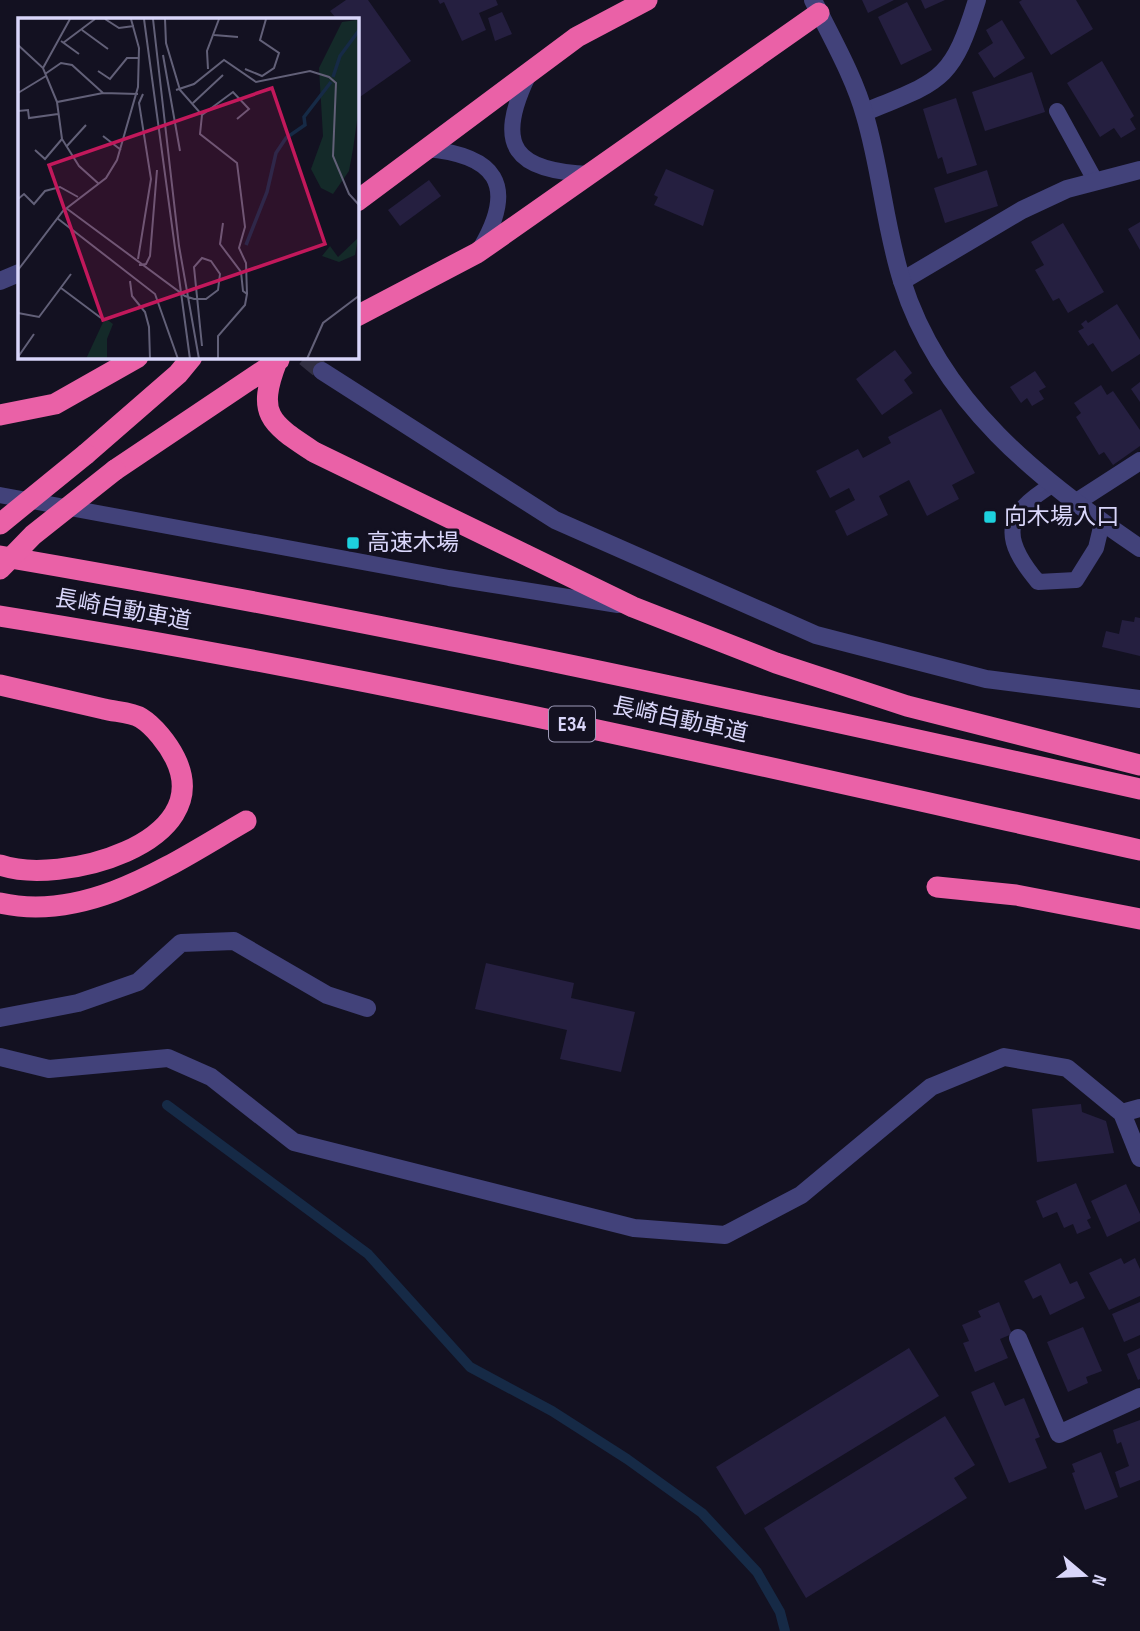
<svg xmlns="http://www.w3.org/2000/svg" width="1140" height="1631" font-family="'Sofia Sans Condensed','Noto Sans JP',sans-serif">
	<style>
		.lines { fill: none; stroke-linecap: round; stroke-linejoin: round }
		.stream { stroke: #162a46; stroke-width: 10 }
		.building { fill: #251f40 }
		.minor-tunnel { stroke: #312f42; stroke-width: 18; stroke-dasharray: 18 9; stroke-linecap: butt }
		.service { stroke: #42427a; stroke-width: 16 }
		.minor { stroke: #42427a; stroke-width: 18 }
		.tertiary { stroke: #42427a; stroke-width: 18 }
		.motorway { stroke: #ea61a7; stroke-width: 21 }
		.motorway-bridge { stroke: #ea61a7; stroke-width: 21 }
		.poi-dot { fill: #1dd1de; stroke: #131121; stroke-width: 2.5 }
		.labels { text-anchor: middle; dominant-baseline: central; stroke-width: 6; stroke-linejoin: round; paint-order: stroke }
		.shield { fill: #131121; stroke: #9e9bb9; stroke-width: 2 }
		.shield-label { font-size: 21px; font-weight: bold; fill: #d9d6fa }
		.poi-label { font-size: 23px; fill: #d9d6fa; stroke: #131121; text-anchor: start }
		.street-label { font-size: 23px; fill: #d9d6fa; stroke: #131121 }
		.inset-river { fill: none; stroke: #162a46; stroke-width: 3.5 }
		.inset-road { fill: none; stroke: #626078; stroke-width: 2 }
		.view { fill: #c2185b; fill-opacity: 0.15; stroke: #c2185b; stroke-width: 3.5 }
		.inset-edge { fill: none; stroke: #d9d6fa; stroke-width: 3.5 }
	</style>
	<rect width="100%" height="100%" fill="#131121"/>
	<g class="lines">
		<path class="stream" d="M167,1105L368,1254L470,1367L552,1411L627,1459L702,1513L757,1572L780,1612L785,1631"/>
	</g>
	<path class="building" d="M346,0H368L411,61L357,99V19H333L335,17L330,11Z
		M438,0H496L498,5L479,13L486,30L462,41L444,2L440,4Z
		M862,0H894L868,13Z
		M921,0H945L925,9Z
		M1022,0H1076L1093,29L1051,55L1019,2Z
		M907,2L932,50L901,65L878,17Z
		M502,12L512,34L495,41L488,18Z
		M1002,20L1025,58L994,78L978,53L993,43L986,30Z
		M1102,61L1134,116L1130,119L1136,129L1121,138L1114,128L1100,137L1067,83Z
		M1032,72L1045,112L985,131L972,92Z
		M956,98L977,165L947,174L942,157L938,159L923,109Z
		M666,169L714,190L703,226L654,205L658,197L654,195Z
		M987,170L998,206L945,223L934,188Z
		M429,180L441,196L400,226L388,210Z
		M1140,222V250L1128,229Z
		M1063,223L1104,292L1068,313L1059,298L1053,301L1035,270L1044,265L1031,242Z
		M1117,304L1140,340V354L1112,372L1093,343L1088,346L1078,331L1084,328L1081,324L1086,320L1088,323Z
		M895,350L912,373L904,380L913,393L882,415L856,379Z
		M1035,371L1046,387L1039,391L1044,399L1032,406L1027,398L1021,403L1010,387Z
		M1140,382V402L1131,389Z
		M1101,385L1107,395L1113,391L1140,430V446L1113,465L1104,452L1099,455L1076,417L1081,413L1074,403Z
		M941,409L975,473L952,485L959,499L927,516L909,480L879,496L888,515L847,536L835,511L855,500L849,488L830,498L816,471L858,449L863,458L891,443L888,437Z
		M1135,617L1140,618V656L1102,647L1106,631L1119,634L1122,620L1134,622Z
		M486,963L574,983L571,998L635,1012L621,1072L560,1059L567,1030L475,1009Z
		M1081,1104L1082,1112L1106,1121L1114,1153L1037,1162L1032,1109Z
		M1076,1183L1091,1218L1087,1220L1091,1228L1077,1234L1073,1224L1064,1228L1057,1212L1043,1218L1036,1201Z
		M1126,1184L1140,1214V1221L1107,1237L1091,1201Z
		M1121,1258L1124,1264L1135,1258L1140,1269V1296L1109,1310L1089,1273Z
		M1060,1263L1070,1284L1077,1281L1085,1298L1050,1315L1041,1295L1033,1299L1024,1281Z
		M999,1302L1012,1334L1000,1339L1008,1358L975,1372L963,1343L969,1341L962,1325L981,1317L978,1311Z
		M1140,1302V1335L1124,1342L1112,1314Z
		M1083,1327L1102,1371L1086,1377L1088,1383L1068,1392L1047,1342Z
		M909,1348L939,1396L745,1515L716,1467Z
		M1140,1348V1379L1138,1380L1127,1354Z
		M994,1382L1005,1406L1024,1398L1040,1437L1035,1439L1047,1468L1009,1483L971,1392Z
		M945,1416L975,1465L954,1478L967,1498L806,1598L764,1528Z
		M1140,1420V1480L1120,1488L1115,1472L1129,1466L1121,1442L1117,1444L1113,1430Z
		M1101,1452L1118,1497L1085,1510L1072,1473L1075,1472L1072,1464Z"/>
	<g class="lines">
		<path class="minor-tunnel" d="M305,357L322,371"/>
		<path class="service" d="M528,76C494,147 515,171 590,174
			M1057,111L1096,182
			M426,149C496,155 517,185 481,247
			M1052,485C1003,515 1001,538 1038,582L1076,580L1096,548L1102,523
			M0,495L449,578L618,605"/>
		<path class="minor" d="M865,112C940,81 952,82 977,0
			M0,281L19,273
			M902,281L1022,210L1067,189L1140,170
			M322,371L555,520L816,635L986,679L1140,699
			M1078,501L1140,461
			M0,1018L78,1003L138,982L181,943L234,941L327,995L367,1008
			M0,1057L49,1069L168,1058L211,1077L294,1142L634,1228L725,1235L801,1195L931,1087L1004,1057L1067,1068L1123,1114
			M1140,1108L1122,1113L1140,1158
			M1018,1338L1059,1434L1140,1397"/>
		<path class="tertiary" d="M813,0C831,37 854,76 865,116C881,170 885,228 902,281C940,402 1039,480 1140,548"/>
		<path class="motorway" d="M357,201L577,37L647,0
			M357,316L477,253L819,13
			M277,361C256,415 270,423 314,452L633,607L776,663L907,706L1140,765
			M0,415L55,404L138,357
			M86,454L178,374L192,357
			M115,470L279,360
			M0,556C382,621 762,705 1140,789
			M0,616C383,677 761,766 1140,850
			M0,685C35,693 69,701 104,709C115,712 131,712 141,718C154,726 168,744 175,758C218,844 59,886 0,865
			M937,887L1016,895L1140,919
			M0,903C89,923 173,863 246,821"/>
		<path class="motorway-bridge" d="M0,524L86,454
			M0,569L33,535L115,470"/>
	</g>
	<g class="poi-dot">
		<rect x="983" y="510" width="14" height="14" rx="3.5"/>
		<rect x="346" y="536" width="14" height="14" rx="3.5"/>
	</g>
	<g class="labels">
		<rect class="shield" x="549" y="706.5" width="46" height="35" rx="5"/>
		<g class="shield-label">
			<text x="572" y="724">E34</text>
		</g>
		<g class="poi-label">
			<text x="1004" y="517">向木場入口</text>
			<text x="367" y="543">高速木場</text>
		</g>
		<g class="street-label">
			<text transform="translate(123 610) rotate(10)">長崎自動車道</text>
			<text transform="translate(680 720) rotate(12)">長崎自動車道</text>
		</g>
	</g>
	<g transform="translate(18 18)">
		<rect width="341" height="341" fill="#131121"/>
		<path d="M339,2L342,82L335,131L331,153L315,176L303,170L293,151L305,118L301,50L324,4ZM340,220L337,237L321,244L304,238L312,228L320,239ZM87,300L95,306L89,321V341H68Z" fill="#142a29"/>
		<path class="inset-river" d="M315,59L322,38L342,11M228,227L249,174L258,135L268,120L287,107L286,99L313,64"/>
		<path class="inset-road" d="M87,1L101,10L116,8M126,1L172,341M135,1L161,228L181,341M147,1L148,25L162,72L184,97L215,74L231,91L219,101M64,12L90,31M196,17L220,19M43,23L61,36M45,25L77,1M0,27L25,50L39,84L85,75L120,76M145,37L162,133M25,50L52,1M190,51L189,33L201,1M227,51L244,58L256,50L261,35L242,22L248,1M80,53L92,61L109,40H121M27,56L43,45L54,47L85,75M158,72L176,66L206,42L238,64L292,53L311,59L318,65L315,138L331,176L342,188M0,75L28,58M39,84L44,121L61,148L81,166M175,85L205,57M0,93L10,92L11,100L40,96M184,97L182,116L219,145L227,209L221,230L228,245L229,276L227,287L200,318V341M85,118L103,132M48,129L68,107M17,132L27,141L44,121M0,181L6,176L16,186L27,173L42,169L60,179M48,190L167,278L176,281H188L200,272L202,256L193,243L184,240L176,249L184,328M39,200L137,276L160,341M205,205L202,226L223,254L225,273L229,276M120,241L133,161L121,85L125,76M121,247L128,246L132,238L139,152M0,252L45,193L88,160L99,142L120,69L121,30L113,1M112,263L114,278L127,294L131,309L132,341M43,270L83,300M0,295L21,299L53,256M0,339L16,316M289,341L305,305L342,277"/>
		<path class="view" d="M254,70L307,226L85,302L31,147Z"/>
		<rect width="341" height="341" class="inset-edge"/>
	</g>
	<g transform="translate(1084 1575) rotate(109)" stroke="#131121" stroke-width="5" paint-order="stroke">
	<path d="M0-5L12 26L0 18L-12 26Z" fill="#d9d6fa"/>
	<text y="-10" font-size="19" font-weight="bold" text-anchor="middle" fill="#d9d6fa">N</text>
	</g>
</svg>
